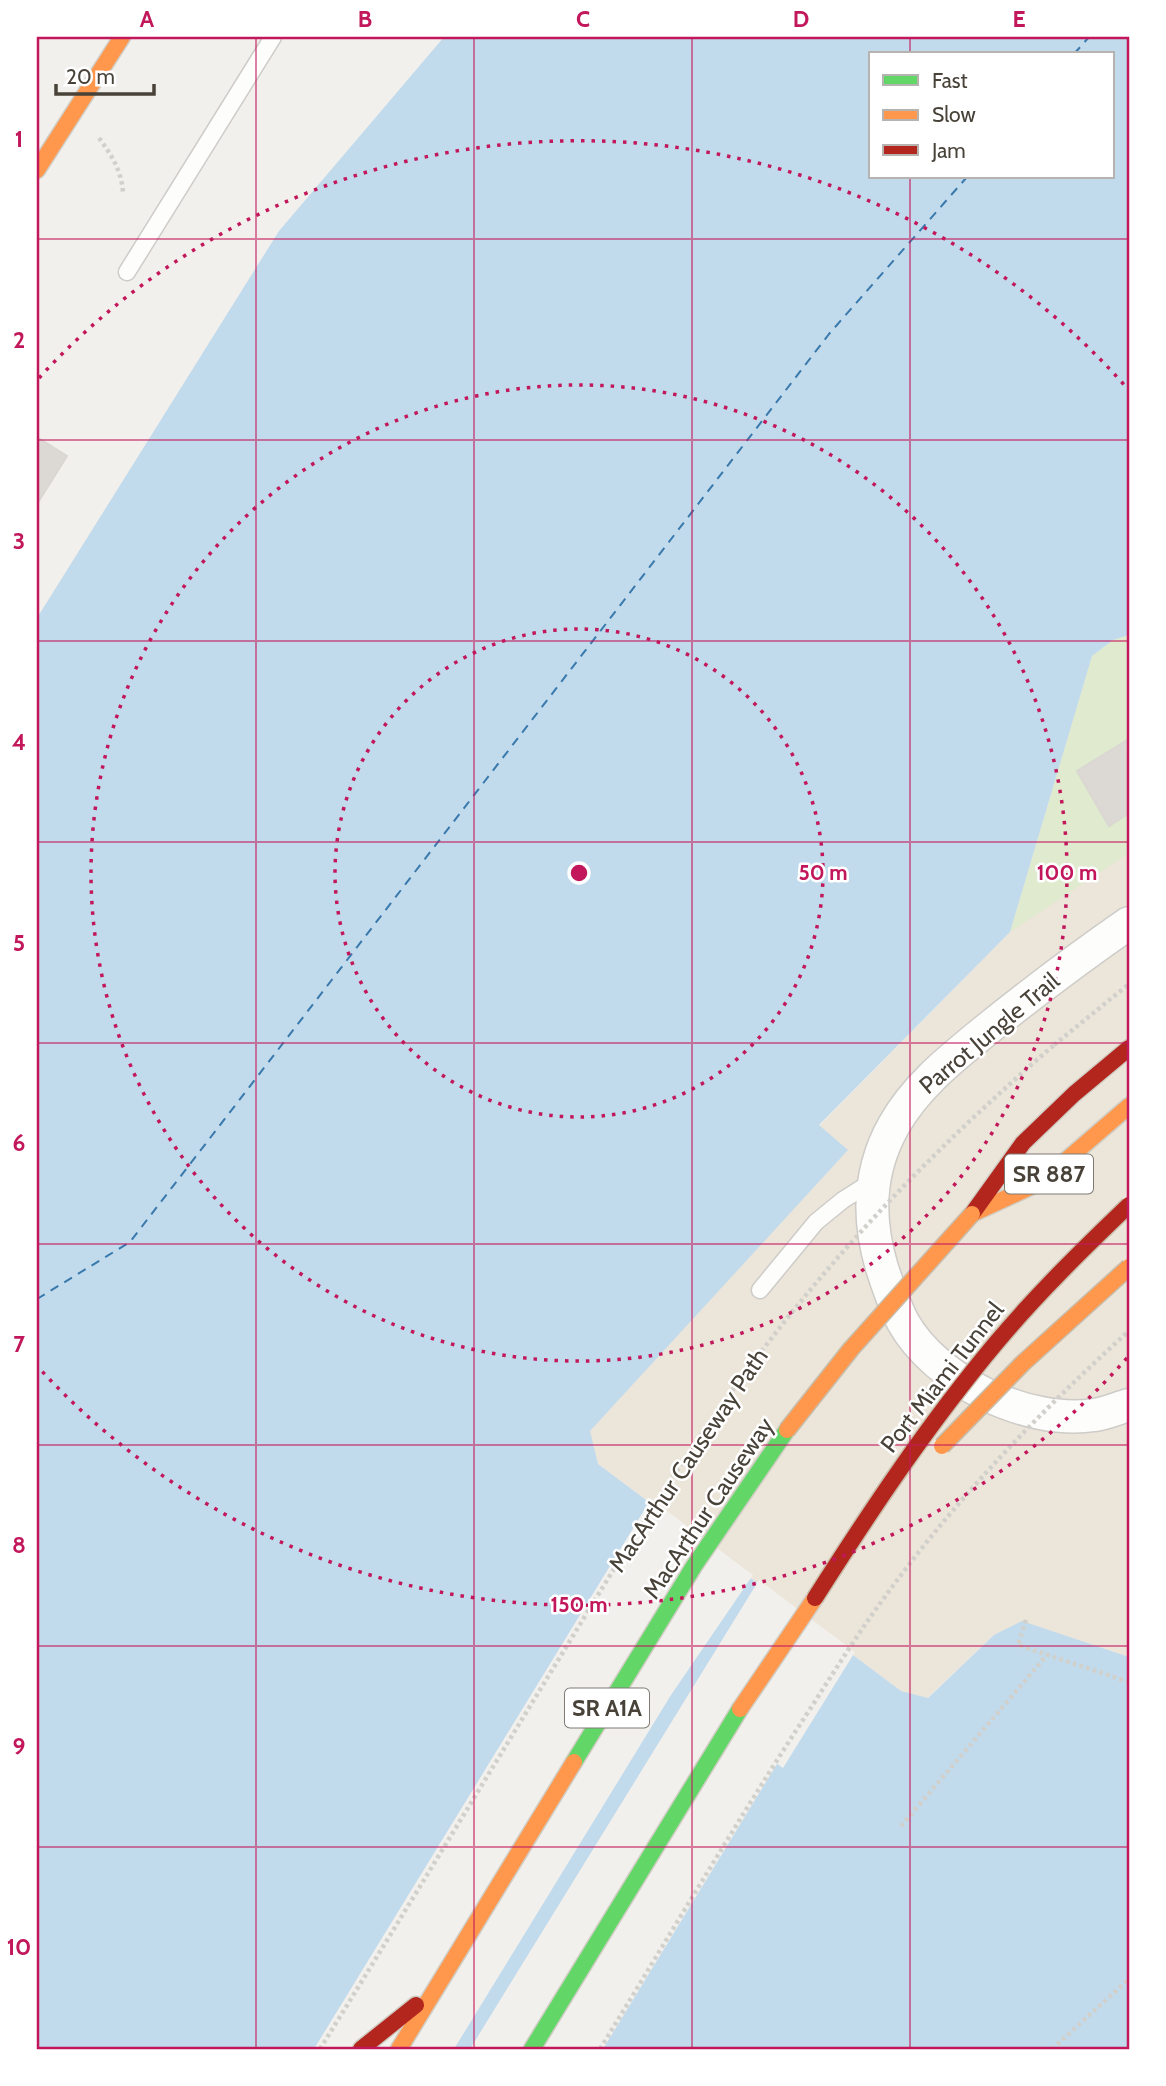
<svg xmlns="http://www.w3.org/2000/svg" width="1166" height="2086" font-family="Cabin,sans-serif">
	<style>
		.commercial { fill: #ece5da }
		.green { fill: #dfeace }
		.water { fill: #c1daec; fill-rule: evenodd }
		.pier { fill: #f2f0ec }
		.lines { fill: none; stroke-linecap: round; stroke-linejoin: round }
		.ferry { stroke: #3979ac; stroke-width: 2; stroke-dasharray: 9 7; stroke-linecap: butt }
		.building { fill: #dcd9d5; stroke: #dad7d2; stroke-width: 2 }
		.lane-casing { stroke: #ceccc8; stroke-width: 19 }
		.street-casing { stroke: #ceccc8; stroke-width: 35 }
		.fast-casing { stroke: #d0cdc4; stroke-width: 19 }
		.slow-casing { stroke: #d0cdc4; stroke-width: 19 }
		.jam-casing { stroke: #d0cdc4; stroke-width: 19 }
		.path { stroke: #d2d0cb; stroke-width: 4.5; stroke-dasharray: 3.5 3.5; stroke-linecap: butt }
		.lane { stroke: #fdfdfc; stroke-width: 16 }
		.street { stroke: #fdfdfc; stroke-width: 32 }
		.fast { stroke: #63d668; stroke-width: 16 }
		.slow { stroke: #ff974d; stroke-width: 16 }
		.jam { stroke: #b3261e; stroke-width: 16 }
		.slow-bridge-casing { stroke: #c8bdaa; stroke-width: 19; stroke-linecap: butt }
		.jam-bridge-casing { stroke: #c8bdaa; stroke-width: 19; stroke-linecap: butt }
		.path-bridge { stroke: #d2d0cb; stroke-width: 4.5; stroke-dasharray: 3.5 3.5; stroke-linecap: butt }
		.slow-bridge { stroke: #ff974d; stroke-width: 16 }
		.jam-bridge { stroke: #b3261e; stroke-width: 16 }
		.grid { fill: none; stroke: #c2185b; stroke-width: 2; stroke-opacity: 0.55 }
		.ring { fill: none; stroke: #c2185b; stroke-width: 3.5; stroke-dasharray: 3.5 7 }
		.labels { text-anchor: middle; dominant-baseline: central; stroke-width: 5; stroke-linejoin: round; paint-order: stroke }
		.shield { fill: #fff; stroke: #7f7b74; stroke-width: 2 }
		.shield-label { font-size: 23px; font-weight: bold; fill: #484239 }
		.street-label { font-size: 24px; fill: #484239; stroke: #fff }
		.centre { fill: #c2185b; stroke: #fff; stroke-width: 3.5 }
		.ring-label { font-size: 21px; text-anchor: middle; font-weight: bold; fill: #c2185b; stroke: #fff; stroke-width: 5; stroke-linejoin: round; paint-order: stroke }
		.neatline { fill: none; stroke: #c2185b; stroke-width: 2.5 }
		.grid-label { font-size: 23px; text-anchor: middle; font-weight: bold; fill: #c2185b }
	</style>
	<rect width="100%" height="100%" fill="#f2f0ec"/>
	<path class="commercial" d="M1129,635V1657L1022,1622L994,1635L927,1698L901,1691L598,1464L589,1431L847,1151L819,1126L1010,932L1092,656Z"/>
	<path class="green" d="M1129,635V853L1010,932L1092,656L1113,640Z"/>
	<path class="water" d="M444,37H1129V635L1113,640L1092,656L1010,932L819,1125L848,1150L590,1431L598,1464L901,1691L928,1698L994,1635L1022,1621L1129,1657V2049H37V618L279,231ZM870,54H1112V177H870Z"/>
	<path class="pier" d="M651,1499L753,1575L671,1695L454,2049H314Z
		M759,1580L855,1652L783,1768L777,1764L603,2049H470Z"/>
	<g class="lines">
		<path class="ferry" d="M1074,54L1089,37
			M37,1299L130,1242L829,334L967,177"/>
	</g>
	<path class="building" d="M37,437L67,456L37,504Z
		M1129,739V813L1109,826L1077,771Z"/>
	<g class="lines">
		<defs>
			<path id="lane" d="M127,272L273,37
				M760,1290L816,1222L843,1200L873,1181"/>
			<path id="street" d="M1129,923C1080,957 1032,993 985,1031C951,1059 916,1086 894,1125C868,1171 867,1218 882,1268C888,1286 894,1305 903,1322C936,1381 1027,1425 1094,1415C1105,1414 1118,1408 1129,1405"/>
			<path id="fast" d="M574,1762L694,1566L787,1430
				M532,2049L740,1709"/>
			<path id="slow" d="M37,170L122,37
				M974,1213L1041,1182L1129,1106
				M740,1709L815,1598
				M399,2049L574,1762"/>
			<path id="jam" d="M972,1214L1023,1143L1074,1094L1129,1048
				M361,2049L416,2005"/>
		</defs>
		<use href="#lane" class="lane-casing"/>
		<use href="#street" class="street-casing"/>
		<use href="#fast" class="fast-casing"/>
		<use href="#slow" class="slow-casing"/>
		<use href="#jam" class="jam-casing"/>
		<path class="path" d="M99,138C112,156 122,171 123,194
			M1054,1045L1129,984
			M1026,1620L1018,1645L1129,1682
			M901,1826L1047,1655
			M1052,2049L1129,1979"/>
		<use href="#lane" class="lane"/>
		<use href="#street" class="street"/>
		<use href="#fast" class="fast"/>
		<use href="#slow" class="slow"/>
		<use href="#jam" class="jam"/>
		<defs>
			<path id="slow-bridge" d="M787,1430L851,1349L972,1214
				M942,1446L1023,1363L1129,1267"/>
			<path id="jam-bridge" d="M815,1598C871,1510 929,1423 996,1343C1037,1294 1083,1249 1129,1205"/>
		</defs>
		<use href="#slow-bridge" class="slow-bridge-casing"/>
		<use href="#jam-bridge" class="jam-bridge-casing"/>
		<path class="path-bridge" d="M320,2049C395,1928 469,1806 543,1685C615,1567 686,1448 771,1339C854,1231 951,1134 1054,1045
			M600,2049C670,1935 738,1819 812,1706C834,1672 855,1638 879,1605C951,1504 1038,1413 1129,1331"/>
		<use href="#slow-bridge" class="slow-bridge"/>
		<use href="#jam-bridge" class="jam-bridge"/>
	</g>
	<path class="grid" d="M256,37V2049M474,37V2049M692,37V2049M910,37V54M910,177V2049M37,239H1129M37,440H1129M37,641H1129M37,842H1129M37,1043H1129M37,1244H1129M37,1445H1129M37,1646H1129M37,1847H1129"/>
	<g class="ring">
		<circle cx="579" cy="873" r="244"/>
		<circle cx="579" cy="873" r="488"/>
		<path d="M1127 1358A732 732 0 0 1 39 1368M39 378A732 732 0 0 1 1127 388"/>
	</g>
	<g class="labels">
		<g class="shield">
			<rect x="1005" y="1154.5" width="88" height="39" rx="5"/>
			<rect x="565" y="1688.5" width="84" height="39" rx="5"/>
		</g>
		<g class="shield-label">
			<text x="1049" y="1174">SR 887</text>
			<text x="607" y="1708">SR A1A</text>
		</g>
		<g class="street-label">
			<text transform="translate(989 1033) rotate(-40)">Parrot Jungle Trail</text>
			<text transform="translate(942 1377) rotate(-52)">Port Miami Tunnel</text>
			<text transform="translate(688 1460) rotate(-56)">MacArthur Causeway Path</text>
			<text transform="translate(708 1508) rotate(-56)">MacArthur Causeway</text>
		</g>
	</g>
	<circle cx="579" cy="873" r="10" class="centre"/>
	<g class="ring-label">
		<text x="823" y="880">50 m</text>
		<text x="1067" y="880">100 m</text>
		<text x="579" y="1612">150 m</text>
	</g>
	<rect width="1166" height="2086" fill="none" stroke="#ffffff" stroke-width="77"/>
	<rect x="869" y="52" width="245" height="126" fill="#ffffff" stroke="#b6b3b0" stroke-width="2"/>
	<rect x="883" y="75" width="35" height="10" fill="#63d668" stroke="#b6b3b0" stroke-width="2"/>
	<text x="932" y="88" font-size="21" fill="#484239">Fast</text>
	<rect x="883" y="110" width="35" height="10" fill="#ff974d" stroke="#b6b3b0" stroke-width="2"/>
	<text x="932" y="122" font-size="21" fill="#484239">Slow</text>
	<rect x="883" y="145" width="35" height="10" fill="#b3261e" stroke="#b6b3b0" stroke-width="2"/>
	<text x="932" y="158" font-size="21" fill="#484239">Jam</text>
	<path d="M56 84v10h98v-10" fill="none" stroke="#484239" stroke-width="3.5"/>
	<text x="66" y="84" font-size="21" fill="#484239" stroke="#ffffff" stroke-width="5" paint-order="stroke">20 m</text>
	<rect x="38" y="38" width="1090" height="2010" class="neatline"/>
	<g class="grid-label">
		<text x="147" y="27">A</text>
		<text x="365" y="27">B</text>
		<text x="583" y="27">C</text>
		<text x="801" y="27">D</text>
		<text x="1019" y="27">E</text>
		<text x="19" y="147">1</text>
		<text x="19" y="348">2</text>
		<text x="19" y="549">3</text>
		<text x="19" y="750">4</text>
		<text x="19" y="951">5</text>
		<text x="19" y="1151">6</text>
		<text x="19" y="1352">7</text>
		<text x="19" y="1553">8</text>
		<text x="19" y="1754">9</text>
		<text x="19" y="1955">10</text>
	</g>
</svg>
